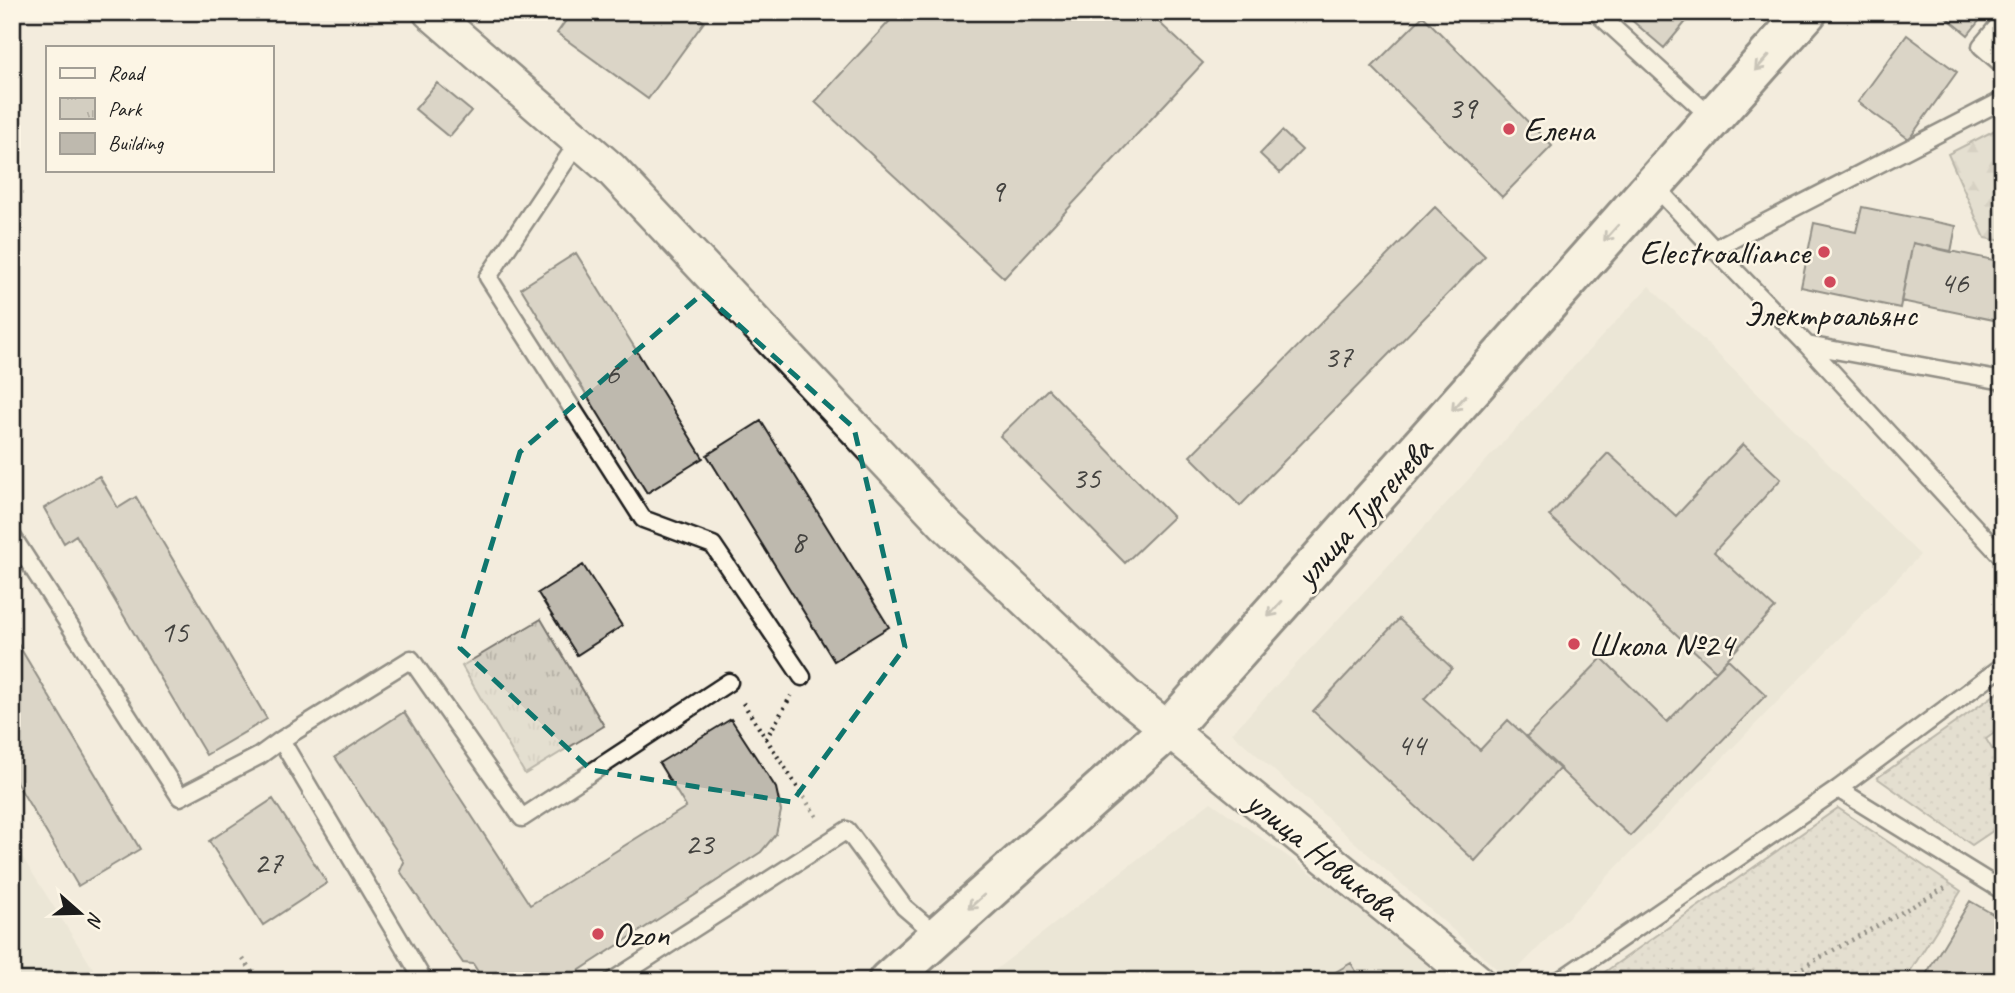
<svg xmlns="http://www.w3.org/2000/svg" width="2015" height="993" font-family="Caveat,sans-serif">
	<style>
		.built { fill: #e3ddcf }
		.grass { fill: url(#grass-dots); stroke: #78756e; stroke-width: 2 }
		.forest { fill: url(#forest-firs); stroke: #78756e; stroke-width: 2 }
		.park { fill: url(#park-tufts); stroke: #78756e; stroke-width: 2 }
		.building { fill: #beb9ae; stroke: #1c1c1c; stroke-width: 2 }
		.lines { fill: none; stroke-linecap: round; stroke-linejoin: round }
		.lane-casing { stroke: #1c1c1c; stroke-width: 21 }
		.street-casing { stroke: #1c1c1c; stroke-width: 38 }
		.secondary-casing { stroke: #1c1c1c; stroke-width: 44 }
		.path { stroke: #1c1c1c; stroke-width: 4.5; stroke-dasharray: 2 5; stroke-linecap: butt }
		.lane { stroke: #fcf5e5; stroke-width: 16 }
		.street { stroke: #fcf5e5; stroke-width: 33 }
		.secondary { stroke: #fcf5e5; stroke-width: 38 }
		.oneway { stroke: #97938b }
		.marked { fill: none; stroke: #0f766e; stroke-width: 5; stroke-dasharray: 14 9; stroke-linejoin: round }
		.poi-dot { fill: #d1495b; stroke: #fcf5e5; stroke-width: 2.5 }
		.labels { text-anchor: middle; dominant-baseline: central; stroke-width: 5; stroke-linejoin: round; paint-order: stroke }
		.number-label { font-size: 32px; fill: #444340 }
		.poi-label { font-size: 35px; fill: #1c1c1c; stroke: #fcf5e5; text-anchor: start }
		.street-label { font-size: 35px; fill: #1c1c1c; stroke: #fcf5e5 }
	</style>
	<defs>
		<pattern id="grass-dots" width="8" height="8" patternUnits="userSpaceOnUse" patternTransform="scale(1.75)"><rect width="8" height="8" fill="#d3cec1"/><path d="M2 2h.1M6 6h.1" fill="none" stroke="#b5b0a5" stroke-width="1.8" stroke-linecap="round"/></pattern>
		<pattern id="forest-firs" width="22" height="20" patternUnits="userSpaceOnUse" patternTransform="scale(1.75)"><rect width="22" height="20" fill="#d3cec1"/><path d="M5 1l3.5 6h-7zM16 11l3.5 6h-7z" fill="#b5b0a5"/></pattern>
		<pattern id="park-tufts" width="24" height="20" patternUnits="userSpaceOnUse" patternTransform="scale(1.75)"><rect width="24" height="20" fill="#d3cec1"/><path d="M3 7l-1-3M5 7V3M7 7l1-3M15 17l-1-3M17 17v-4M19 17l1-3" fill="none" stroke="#b5b0a5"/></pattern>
	</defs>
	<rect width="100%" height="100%" fill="#f3ecdd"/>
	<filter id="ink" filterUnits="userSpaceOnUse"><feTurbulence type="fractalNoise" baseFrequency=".0143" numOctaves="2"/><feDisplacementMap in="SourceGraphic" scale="14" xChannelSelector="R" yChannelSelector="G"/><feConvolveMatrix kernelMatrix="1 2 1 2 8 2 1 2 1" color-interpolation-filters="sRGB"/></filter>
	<g filter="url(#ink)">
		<path class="built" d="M1649,286L1920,555L1508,979L1232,733Z
			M1211,802L1463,981H981Z
			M12,841L101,981H12Z"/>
		<path class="grass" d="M2003,689V727L1986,739L2003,767V824L1972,845L1877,778Z
			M1838,808L1961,891L1904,981H1592Z"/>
		<path class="forest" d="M2003,126V241L1985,238L1948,154Z"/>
		<path class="park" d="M541,619L604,726L525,774L462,666Z"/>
		<path class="building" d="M572,12H691L704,22L648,99L557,33Z
			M898,12H1148L1203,63L1004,278L815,102Z
			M1622,12H1694L1664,48Z
			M1940,12H1986L1968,35Z
			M1423,16L1552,146L1502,197L1372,67Z
			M1907,35L1957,72L1909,139L1858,102Z
			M437,83L471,111L449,137L415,109Z
			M1282,131L1302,150L1280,173L1260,154Z
			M1435,207L1485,256L1240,506L1190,456Z
			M1862,207L1956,226L1951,252L1913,243L1900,308L1801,287L1814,223L1856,232Z
			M1913,243L2003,262V322L1901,301Z
			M576,253L703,458L647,493L521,288Z
			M1048,389L1173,517L1125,563L1000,436Z
			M761,421L889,627L834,661L707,455Z
			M1743,444L1781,479L1714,552L1775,608L1716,671L1549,516L1608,453L1676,516Z
			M99,476L118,508L136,497L267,719L206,755L76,535L64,543L44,508Z
			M583,565L622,626L577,655L538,593Z
			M1399,619L1452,668L1424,699L1480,750L1508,720L1560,768L1475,861L1313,711Z
			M12,634L140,849L78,886L12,775Z
			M1602,658L1667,722L1728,659L1766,695L1630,836L1526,737Z
			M404,712L530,905L686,807L659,763L731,719L776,788L781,811L776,834L761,852L563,981H484L473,964L463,963L400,871L404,862L335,757Z
			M2003,733V748L1996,737Z
			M273,799L327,883L263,925L209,841Z
			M1970,901L2003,920V977L2000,981H1922Z
			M1351,963L1362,981H1320Z
			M212,971L219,981H198Z"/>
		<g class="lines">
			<defs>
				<path id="lane" d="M1596,12L1712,118
					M2003,20L1981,46L2003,65
					M579,141L488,277L643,519L713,545L802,677
					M1654,185L1714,249L2003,100
					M1714,249L1807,345L2003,558
					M1807,345L2003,381
					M12,536L180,797L259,756L281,740
					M1838,789L2003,891
					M424,981L281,740L411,659L522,818L729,682
					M612,981L847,830L904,907L938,936
					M1559,981L1838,789L2003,666"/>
				<path id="street" d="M430,12L611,169L944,523L1126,695L1477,981"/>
				<path id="secondary" d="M888,981L1169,729L1807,12"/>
			</defs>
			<use href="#lane" class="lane-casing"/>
			<use href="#street" class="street-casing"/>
			<use href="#secondary" class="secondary-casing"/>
			<path class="path" d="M743,703L818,819
				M766,739L791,696
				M243,959L258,981
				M1778,981L1947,887"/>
			<use href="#lane" class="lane"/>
			<use href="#street" class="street"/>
			<use href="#secondary" class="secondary"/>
		</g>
		<defs><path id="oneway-shaft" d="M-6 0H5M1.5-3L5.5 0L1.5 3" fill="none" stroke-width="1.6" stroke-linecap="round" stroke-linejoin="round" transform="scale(1.75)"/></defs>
		<g class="oneway">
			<use href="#oneway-shaft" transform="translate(1762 63) rotate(132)"/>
			<use href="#oneway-shaft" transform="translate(1611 233) rotate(132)"/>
			<use href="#oneway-shaft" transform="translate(1459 403) rotate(132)"/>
			<use href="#oneway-shaft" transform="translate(1275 609) rotate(132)"/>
			<use href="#oneway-shaft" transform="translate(976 902) rotate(138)"/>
		</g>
	</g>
	<path d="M0 0H2015V993H0ZM703,293L854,428L905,647L792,802L591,770L460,648L520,452Z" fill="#f3ecdd" fill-opacity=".55" fill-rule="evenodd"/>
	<path class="marked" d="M703,293L854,428L905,647L792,802L591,770L460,648L520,452Z"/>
	<g class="poi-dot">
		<circle cx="1509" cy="129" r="7"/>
		<circle cx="1824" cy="252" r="7"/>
		<circle cx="1830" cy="282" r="7"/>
		<circle cx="1574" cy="644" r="7"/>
		<circle cx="598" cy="934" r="7"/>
	</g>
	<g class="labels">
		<g class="number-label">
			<text x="1462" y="107">39</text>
			<text x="997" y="190">9</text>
			<text x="1954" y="282">46</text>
			<text x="1338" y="356">37</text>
			<text x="612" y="373">6</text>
			<text x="1086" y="477">35</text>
			<text x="798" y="541">8</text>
			<text x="174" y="631">15</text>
			<text x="1411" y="744">44</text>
			<text x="699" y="843">23</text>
			<text x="268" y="862">27</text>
		</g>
		<g class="poi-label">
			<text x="1523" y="129">Елена</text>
			<text x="1810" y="252" text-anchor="end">Electroalliance</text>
			<text x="1830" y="314" text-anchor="middle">Электроальянс</text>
			<text x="1588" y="644">Школа №24</text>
			<text x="612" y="934">Ozon</text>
		</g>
		<g class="street-label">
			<text transform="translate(1363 512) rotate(-48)">улица Тургенева</text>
			<text transform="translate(1323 855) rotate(39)">улица Новикова</text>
		</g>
	</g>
	<rect width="2015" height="993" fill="none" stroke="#fcf5e5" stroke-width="42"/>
	<rect x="21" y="21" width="1973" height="951" fill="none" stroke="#1c1c1c" stroke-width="2.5" filter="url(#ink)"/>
	<rect x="46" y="46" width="228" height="126" fill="#fcf5e5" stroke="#a29e95" stroke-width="2"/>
	<rect x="60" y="68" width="35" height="10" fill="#fcf5e5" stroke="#a29e95" stroke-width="2"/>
	<text x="108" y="80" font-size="21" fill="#1c1c1c">Road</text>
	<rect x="60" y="98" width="35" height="21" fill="url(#park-tufts)" stroke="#a29e95" stroke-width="2"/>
	<text x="108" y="116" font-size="21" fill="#1c1c1c">Park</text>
	<rect x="60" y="133" width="35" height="21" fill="#beb9ae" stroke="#a29e95" stroke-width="2"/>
	<text x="108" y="150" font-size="21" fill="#1c1c1c">Building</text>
	<g transform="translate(80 913) rotate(110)" stroke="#fcf5e5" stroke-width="5" paint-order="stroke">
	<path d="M0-5L12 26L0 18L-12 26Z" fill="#1c1c1c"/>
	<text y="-10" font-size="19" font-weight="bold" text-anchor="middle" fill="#1c1c1c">N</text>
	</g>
</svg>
